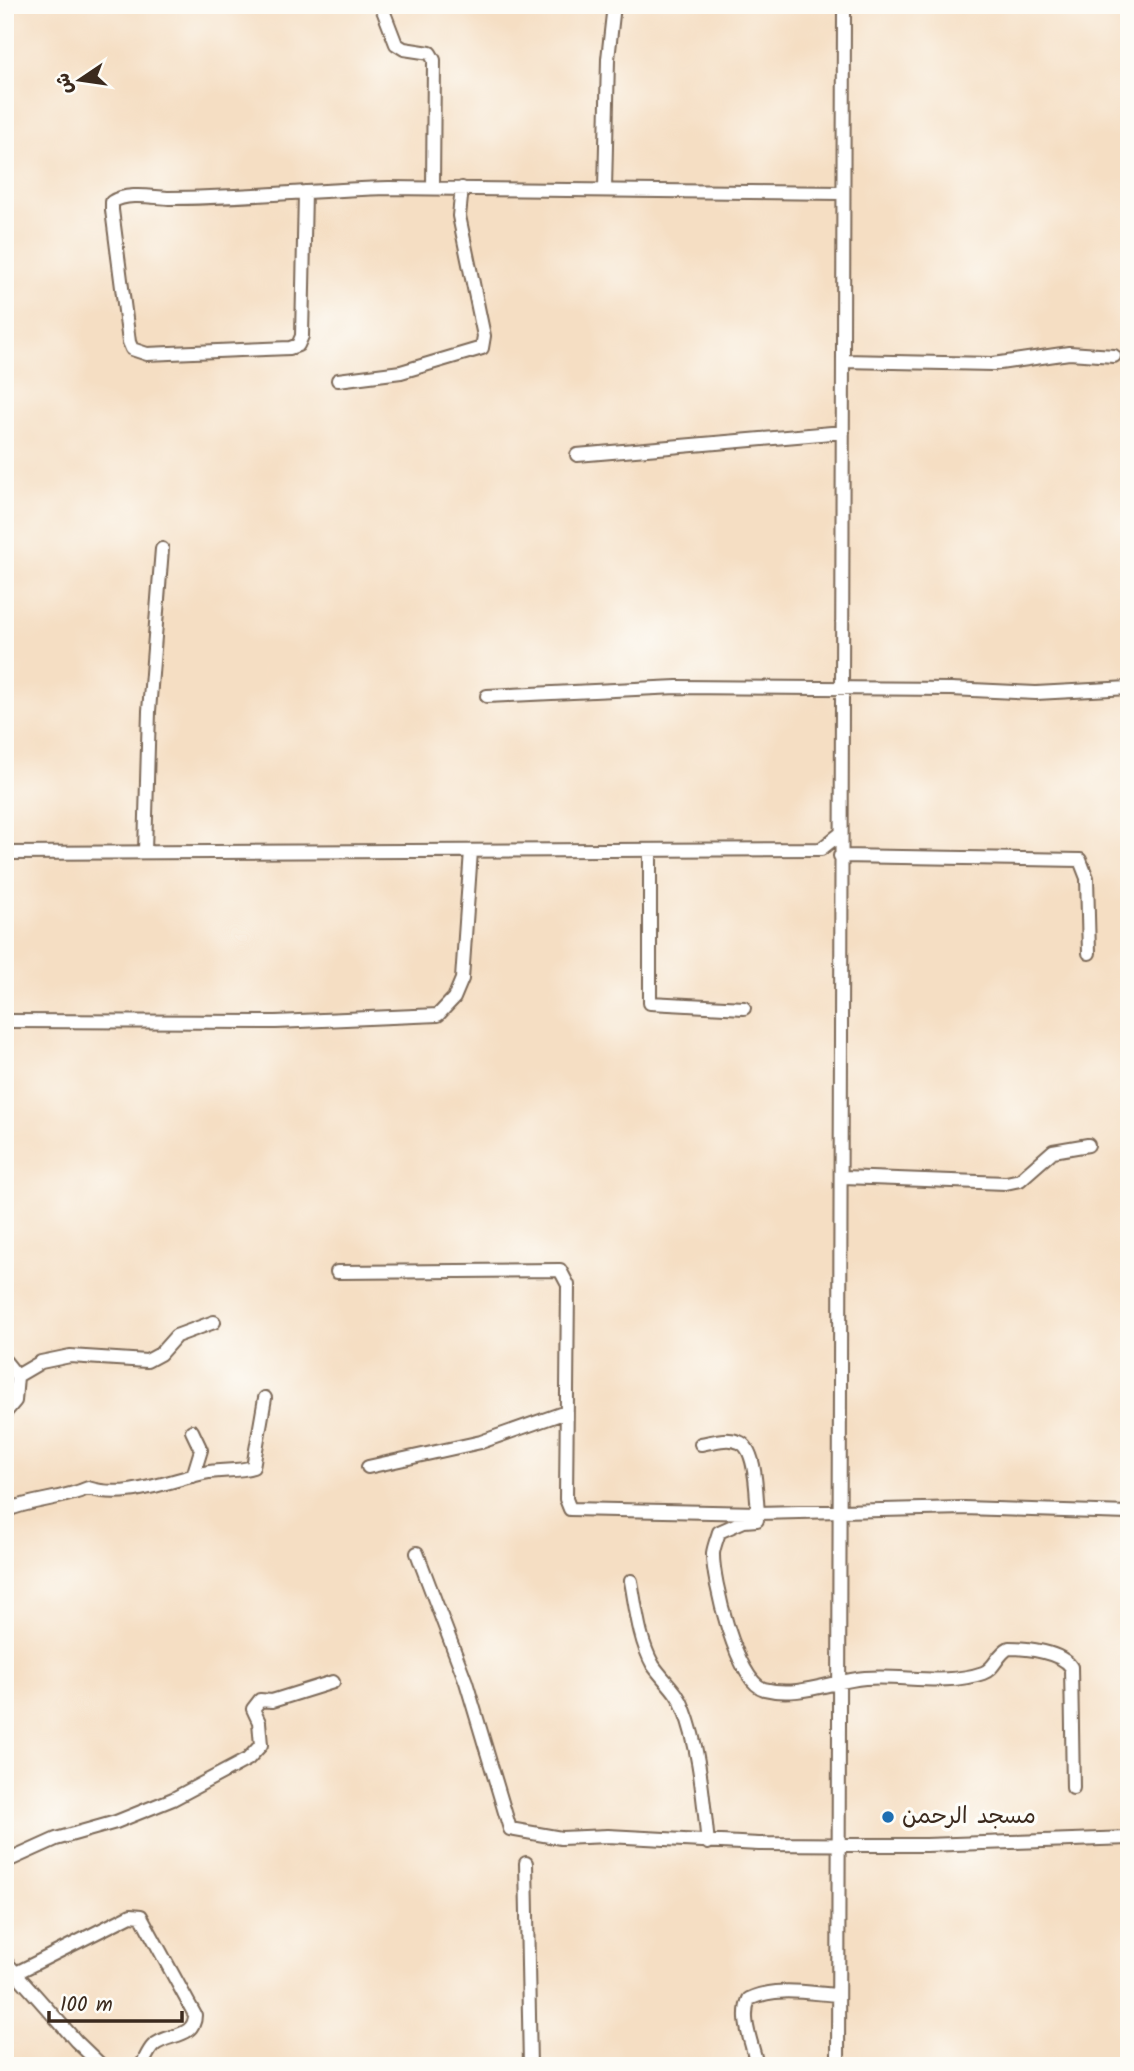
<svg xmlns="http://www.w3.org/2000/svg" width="1134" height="2071" font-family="Kalam,'Playpen Sans Arabic',sans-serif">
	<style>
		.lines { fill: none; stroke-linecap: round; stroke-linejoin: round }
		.minor-casing { stroke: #7c6958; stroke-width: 16 }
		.minor { stroke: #fff; stroke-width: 12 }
		.poi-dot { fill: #1f6fb2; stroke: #fdfcf7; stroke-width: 2.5 }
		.labels { text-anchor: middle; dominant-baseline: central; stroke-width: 7; stroke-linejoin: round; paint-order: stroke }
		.poi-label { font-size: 23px; fill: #3b2a1e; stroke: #fdfcf7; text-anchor: start }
	</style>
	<rect width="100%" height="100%" fill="#fdfcf7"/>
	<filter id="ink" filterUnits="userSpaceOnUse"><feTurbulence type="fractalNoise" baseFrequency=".0143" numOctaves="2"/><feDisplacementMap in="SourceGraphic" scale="14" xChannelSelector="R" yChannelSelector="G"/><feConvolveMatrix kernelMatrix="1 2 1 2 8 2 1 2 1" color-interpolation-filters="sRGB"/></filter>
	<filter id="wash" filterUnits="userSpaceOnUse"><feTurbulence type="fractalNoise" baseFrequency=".00686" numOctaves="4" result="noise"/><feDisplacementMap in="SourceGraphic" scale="28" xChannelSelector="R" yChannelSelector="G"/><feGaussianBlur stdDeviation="1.57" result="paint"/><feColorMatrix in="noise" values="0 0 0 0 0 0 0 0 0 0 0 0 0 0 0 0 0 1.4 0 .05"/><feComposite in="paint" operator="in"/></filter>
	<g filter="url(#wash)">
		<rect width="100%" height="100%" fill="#f5dec3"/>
	</g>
	<g filter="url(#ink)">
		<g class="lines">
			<defs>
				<path id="minor" d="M381,5L396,44L404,49L430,53L434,60L433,188
					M605,189L608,59L614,5
					M305,192L302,336L298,345L290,348L147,354L132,349L129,342L112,210V202C126,192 152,197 169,198C243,198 316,190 389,188L842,193
					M843,361L993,364L1069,353L1114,356
					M338,380L401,372L482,348L484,336L459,216L462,188
					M577,455L843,432
					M487,696L677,687L951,689L1036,693L1129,688
					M145,851L149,711L162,549
					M650,851V1003L744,1008
					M5,853L821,849L840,834
					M840,856L1080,860L1087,878L1089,953
					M5,1021L276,1022L438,1015L454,998L462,979L471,851
					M843,1177L1006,1183L1020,1180L1053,1151L1088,1145
					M337,1272L560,1270L568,1285L566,1499L570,1509L758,1513L964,1508L1129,1513
					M5,1361L17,1376
					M5,1413L15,1401L17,1376L41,1362L70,1356L147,1361L160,1354L176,1336L214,1322
					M192,1431L201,1450L193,1476
					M701,1444C713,1442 727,1437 739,1442C757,1448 756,1496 758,1513
					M368,1467L481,1442L566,1412
					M5,1511C32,1499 61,1500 88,1488C125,1500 167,1481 204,1473C220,1469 238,1472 253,1467L265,1398
					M757,1520L744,1521L719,1532C717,1539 714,1546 713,1553C712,1579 737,1682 764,1689C799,1698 831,1681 865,1678C903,1675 946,1686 983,1673C995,1669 997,1654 1009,1648C1028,1648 1061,1652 1071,1667L1073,1788
					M417,1553L466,1682L510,1829L561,1838L608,1836L759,1844L926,1845L1129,1838
					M631,1581C636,1608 639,1640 653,1665C663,1680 678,1691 684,1709C700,1750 703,1799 708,1843
					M5,1862L56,1839L116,1822L173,1799L248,1759L261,1745L259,1722L253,1709L260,1700L272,1701L333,1682
					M526,1863L530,2066
					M5,1961L76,2041L102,2066
					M16,1973L131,1915L141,1916L195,2015C195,2039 166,2033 153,2046C148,2051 145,2060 141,2066
					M757,2066C753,2044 740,2020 749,1999C777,1986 808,1993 838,1995
					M838,2066L844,5"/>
			</defs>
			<use href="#minor" class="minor-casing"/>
			<use href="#minor" class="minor"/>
		</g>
	</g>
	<circle class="poi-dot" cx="888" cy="1817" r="7"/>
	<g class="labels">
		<g class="poi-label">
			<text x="902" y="1817">مسجد الرحمن</text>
		</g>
	</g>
	<rect width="1134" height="2071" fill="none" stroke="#fdfcf7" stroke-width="28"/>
	<g transform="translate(80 80) rotate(257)" stroke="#fdfcf7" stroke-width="5" paint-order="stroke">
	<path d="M0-5L12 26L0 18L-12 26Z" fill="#3b2a1e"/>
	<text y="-10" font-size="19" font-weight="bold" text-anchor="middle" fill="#3b2a1e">ش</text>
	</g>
	<path d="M49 2011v10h133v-10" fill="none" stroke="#3b2a1e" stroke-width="3.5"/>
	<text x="60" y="2011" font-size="21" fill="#3b2a1e" stroke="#fdfcf7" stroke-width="5" paint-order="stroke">100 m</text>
</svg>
